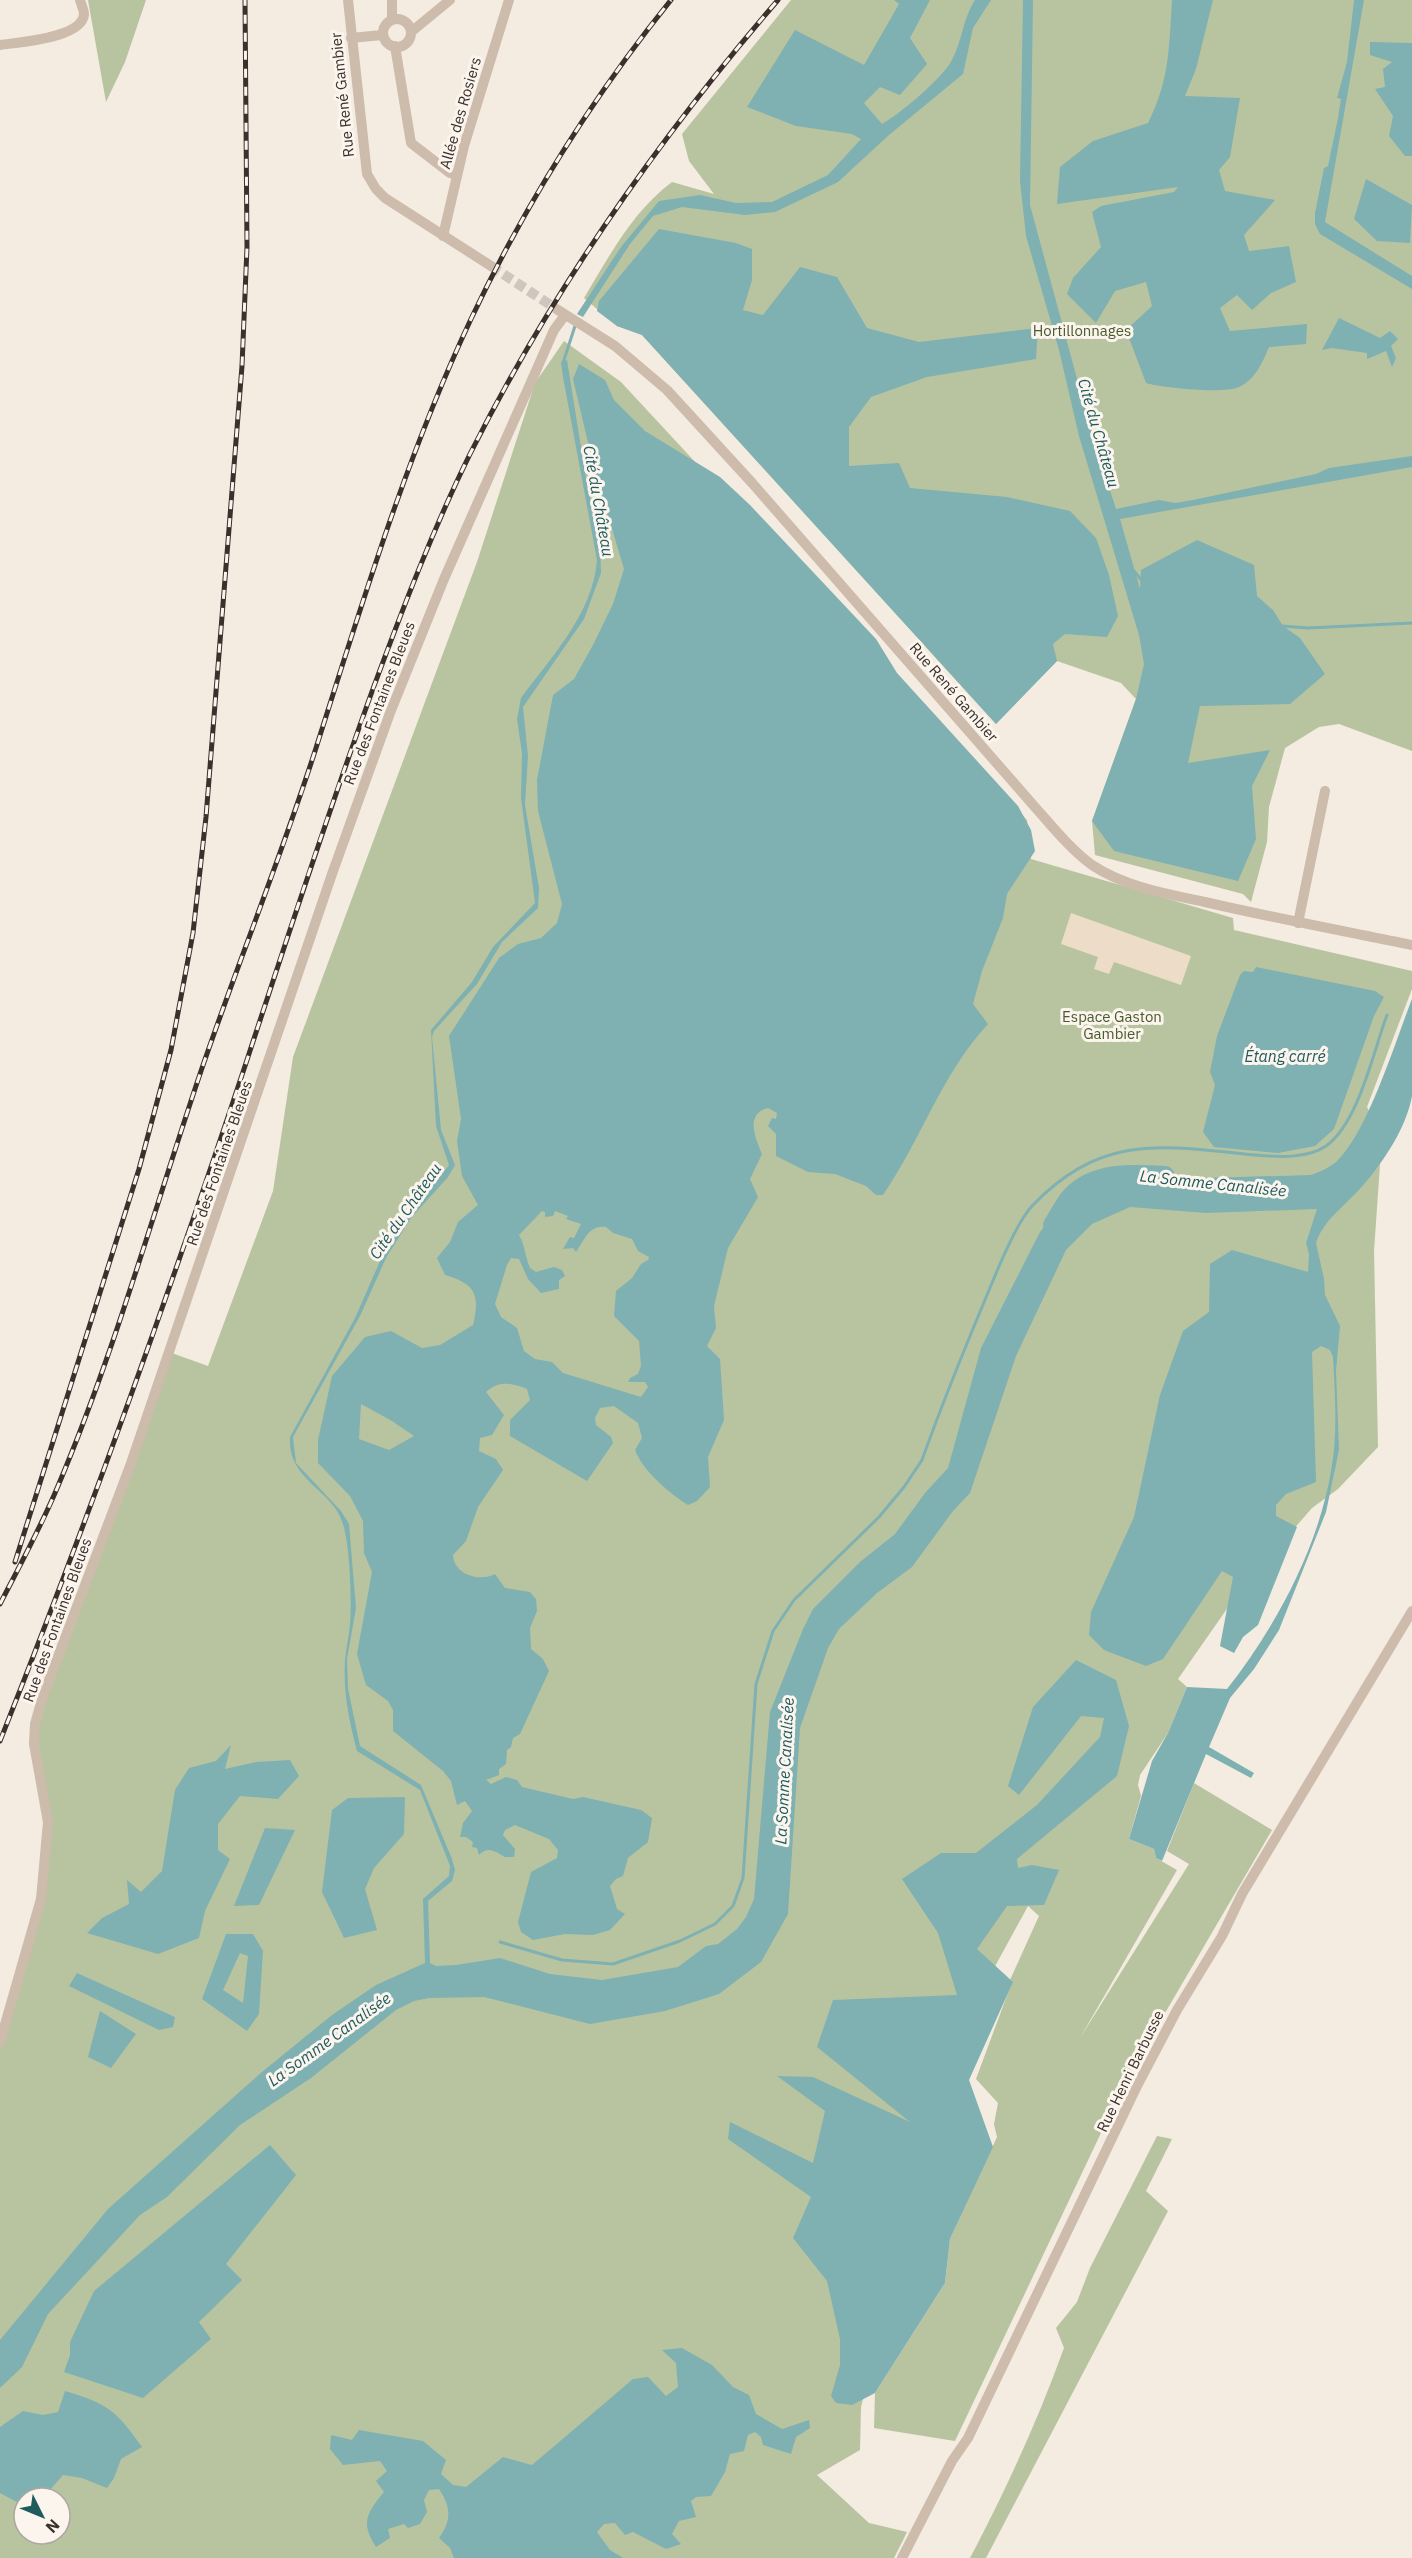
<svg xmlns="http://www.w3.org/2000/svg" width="1412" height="2558" font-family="'IBM Plex Sans',sans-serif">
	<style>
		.green { fill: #b8c4a0; fill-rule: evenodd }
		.plaza { fill: #ecdcc8 }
		.water { fill: #7fb0b2; fill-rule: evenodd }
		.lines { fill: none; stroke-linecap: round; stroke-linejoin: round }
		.stream { stroke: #7fb0b2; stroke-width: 3 }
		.river { stroke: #7fb0b2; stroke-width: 20 }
		.minor-tunnel { stroke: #cfc6bd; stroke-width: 10; stroke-dasharray: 10 5; stroke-linecap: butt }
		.minor { stroke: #cdbbac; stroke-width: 10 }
		.rail-casing { stroke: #3b302b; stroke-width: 5 }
		.rail { stroke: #fbf5ee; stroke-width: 3; stroke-dasharray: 9; stroke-linecap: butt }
		.labels { text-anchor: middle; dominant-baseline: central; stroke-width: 6; stroke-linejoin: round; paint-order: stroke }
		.street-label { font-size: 15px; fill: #3b302b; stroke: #fbf5ee }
		.park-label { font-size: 15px; fill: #4a5a2e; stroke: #fbf5ee }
		.water-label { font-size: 16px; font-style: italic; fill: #1f5a5e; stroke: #fbf5ee }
	</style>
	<rect width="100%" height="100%" fill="#f4ebe1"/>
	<path class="green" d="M88,0H146L125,62L106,102Z
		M791,0H1412V751L1339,724L1319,727L1285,748L1269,807L1267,842L1251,902L1243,894L1095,855L1092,821L1136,699L1121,683L1057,661L996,724L642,335L617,326L584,298C610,255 632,212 672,182L714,194L689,161L682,134Z
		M564,341L621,382L1027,820L1031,859L1233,918L1234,930L1412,971V989L1367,1107L1382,1136L1374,1251L1378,1447L1338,1489L1312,1508L1238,1593L1178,1679L1187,1687L1168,1733L1140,1775L1138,1785L1141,1796L1129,1839L1154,1849L1156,1858L1177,1870L1080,2038L1189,1864L1167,1851L1194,1783L1272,1830L1127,2078L955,2441L874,2428L875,2393L945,2283L950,2239L997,2137L994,2124L998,2103L976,2079L1012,1982L1010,1980L1039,1916L1028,1906L976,2001L914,2193L861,2407L860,2450L817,2475L869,2523L907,2532L894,2558H0V2042L41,1899L48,1835L35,1724L169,1352L208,1366L273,1191L293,1057L477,562L535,383ZM24,2498H60V2534H24Z
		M1157,2136L1172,2139L1146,2191L1168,2211L986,2558H970C1006,2490 1038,2420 1064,2348L1056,2328L1077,2302L1090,2268Z"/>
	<path class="plaza" d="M1071,913L1191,956L1181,985L1114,962L1109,974L1094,969L1098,957L1061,944Z"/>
	<path class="water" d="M894,0H930L910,38L927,64L900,95L880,87L864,103L882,124C901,113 936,83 949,65C962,45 962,20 975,0H991L973,28L963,74L889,135L838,182L775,212L745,215L682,207L653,216L630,244L583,317L577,314L621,247L659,201L700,195L736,203L772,202L828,175L861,139L852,134L796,126L747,107L795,30L864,65L899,4Z
		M1023,0H1033L1030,205L1092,434L1116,509L1159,500L1175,503L1193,500L1316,474L1329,468L1412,456V467L1120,519L1140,589L1141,570L1197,540L1254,565L1257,596L1273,610L1283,626L1300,638L1325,674L1290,704L1200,706L1188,763L1270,750L1252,786L1256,839L1238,881L1114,851L1092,821L1136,699L1144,664L1139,635L1079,436L1059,350L1026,236L1020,181Z
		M1172,0H1213L1196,69L1185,96L1240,98L1230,157L1219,170L1225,191L1275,200L1244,235L1249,251L1289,246L1296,282L1271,293L1252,310L1237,295L1220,308L1230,331L1307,324L1306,344L1269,347C1262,363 1256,379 1239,387C1224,394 1163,388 1146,383L1126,330L1152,306L1146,282L1115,291L1096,323L1067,294L1073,278L1101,247L1092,212L1101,206L1174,192L1178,187L1057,204L1060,167L1093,141L1148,123C1170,79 1169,47 1172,0Z
		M1354,0H1364L1325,222L1412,276V289L1320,234L1315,224V213L1324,168L1328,166L1342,99L1337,98L1347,62Z
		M1370,42L1412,43V156H1405L1389,136L1393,116L1375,89L1385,87L1383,69L1392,62L1370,55Z
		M1366,179L1412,205L1410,243L1377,241L1354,219Z
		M659,229L736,243L752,249V280L743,310L763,315L800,267L837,277L867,328L919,342L1038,328L1036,359L927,377L871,397L849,427V466L899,463L910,488L1007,497L1070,511L1096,538L1109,575L1118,616L1107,637L1065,634L1053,644L1057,661L996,724L642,335L617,326L597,311L599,301Z
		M1339,318L1380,338L1390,331L1398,339L1391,346L1396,358L1392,367L1386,351L1367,359V353L1332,348L1322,350Z
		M567,360L589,497L600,542L601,573L584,619L523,707L528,756L525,805L539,888L538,908L502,942L477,984L434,1031L432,1037L441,1130L455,1165L448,1177L411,1218L386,1258L360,1316L293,1437L296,1463L341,1511L349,1524L356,1608L347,1659L348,1689L360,1746L421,1785L452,1859L455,1870L452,1881L428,1901L430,1963L436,1966L456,1965L500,1958L550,1974L602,1980L678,1967L706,1946L718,1944L737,1929L746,1917L754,1899L770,1712L803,1629L813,1609L860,1562L895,1534L925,1493L948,1468L981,1348L1040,1232L1055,1214L1082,1193L1124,1176L1151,1174L1204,1178L1311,1175C1320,1172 1328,1168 1336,1162C1368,1132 1395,1042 1412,999C1412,1027 1412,1069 1412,1096C1406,1128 1385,1159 1365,1183C1349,1203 1324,1218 1316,1243L1324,1279L1325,1295L1340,1326L1336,1371L1339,1450L1326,1512L1279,1630L1254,1669L1230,1698L1209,1747L1254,1773L1251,1778L1206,1754L1162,1861L1156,1858L1154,1849L1129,1839L1152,1761L1168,1733L1187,1687L1227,1689C1275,1628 1318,1549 1331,1471C1338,1435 1335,1394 1333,1357L1330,1350L1321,1346L1312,1352L1316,1482L1286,1494L1276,1505V1516L1297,1527L1258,1625L1243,1637L1234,1653L1220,1646L1233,1577L1222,1571L1163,1659L1146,1666L1104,1650L1089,1635L1091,1612L1134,1517L1160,1395L1183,1331L1209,1312L1210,1264L1232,1250L1308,1272L1309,1254L1306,1243L1317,1209L1206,1213L1130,1207L1092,1224L1066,1250L1016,1356L970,1493L953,1511L912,1567L877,1593L839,1629L828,1648L800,1728L788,1914L761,1962L719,1994L665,2011L590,2024L484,1997L429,1998L414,2001L396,2010L311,2078L240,2125L167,2197L140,2215L48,2314L22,2367L0,2388V2340L108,2209L262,2072L332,2015L376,1985L425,1963L423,1899L449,1876L450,1866L420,1790L357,1751C349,1721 343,1691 345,1660C346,1648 349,1636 350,1624C352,1599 350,1547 343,1524C333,1489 287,1481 290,1437L355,1318L384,1252L403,1223L449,1165L436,1126L431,1030L472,982L493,947L535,903L521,798L522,753L517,719L521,698C551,657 593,614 597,560L563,377L561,362Z
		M579,364L605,380L614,400L645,431L720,477L750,505L876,639L897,673L1018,806L1031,830L1035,851L1007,894L1003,918L982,971L973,1004L988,1024C942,1073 921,1140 883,1195H876L866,1186L835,1174L808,1172L776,1156V1134L768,1126L772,1118L776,1119L777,1113L768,1108C744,1114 756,1139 762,1154L750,1179L758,1197L728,1248L714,1306L716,1328L707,1346L720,1359L724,1420L708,1457L710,1487L697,1501L688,1505C668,1492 643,1471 635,1450L642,1438L638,1423L614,1406L600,1408L595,1418L596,1425L611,1437L613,1443L587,1481L510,1436V1420L530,1400L527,1389C511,1383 499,1380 486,1392L504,1415L492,1435L480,1438L479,1451L496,1459L503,1470L478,1507L466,1541L453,1555C454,1575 480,1582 495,1574L505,1588L530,1592L536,1599L537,1611L530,1628L531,1649L543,1659L549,1671L520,1734L513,1738L511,1747L507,1750L506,1764L499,1769V1775L486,1780L491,1784L506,1777L517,1780L522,1787L573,1799L583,1797L641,1810L652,1818L648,1842L628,1858L623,1876L616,1879L610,1886L617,1909L625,1914L610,1930L593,1935L565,1934L533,1940L521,1932L518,1922L531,1872L557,1858L558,1850L549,1839L515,1825L505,1830L503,1835L515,1849L514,1857H505C496,1852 488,1845 479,1855L477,1848L472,1847L473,1842L466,1837H460L463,1823L472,1811L465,1801L457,1805L451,1781L443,1771L393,1731V1710L388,1701L366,1685L357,1654L372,1572L364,1553L363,1521L350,1496L318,1463V1440L332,1376L365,1337L391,1331L422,1348L440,1345L473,1325C480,1295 476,1284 445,1275L437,1258L450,1242L458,1222L478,1205L462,1176L457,1141L461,1119L449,1036L499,958L518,944L541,938L557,923L562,904L538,811L537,780L553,695L574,679L593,645L613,604L624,569L594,468L573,379ZM542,1211L545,1212V1217L553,1216L555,1211L568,1216L566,1219L581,1224L574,1238L570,1237L563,1249L573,1248L576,1252C585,1239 589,1225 606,1227L613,1233L632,1239L638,1251L649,1257L648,1260L641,1264L632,1278L616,1291L614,1316L639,1341L641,1366L638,1374L630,1378L628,1382H645L648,1387L641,1397L563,1373L552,1362L535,1359L524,1351L517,1328L501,1317L495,1304L507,1265L511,1258L519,1259L528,1279L541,1293L559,1289V1280L565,1276L562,1270L554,1267L536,1272L530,1268C525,1257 525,1245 519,1235ZM361,1404L392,1421L414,1436L389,1450L359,1439Z
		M1256,967L1375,991L1384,997L1374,1016L1334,1129L1315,1146L1278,1153L1214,1147L1203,1132L1215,1085L1210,1072L1217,1036L1240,975L1244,971L1253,972Z
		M1076,1660L1116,1680L1129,1726L1117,1776L1017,1859L1018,1868L1032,1865L1059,1870L1044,1905L1007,1906L977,1949L1013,1982L969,2080L993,2147L950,2239L945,2283L875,2393L852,2405L836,2403L831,2396L840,2365V2339L827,2281L793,2238L811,2197L728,2139L730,2122L813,2163L825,2111L777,2076L813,2077L910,2122L817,2047L833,2000L957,1995L938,1933L902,1879L941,1853H976L1037,1805L1100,1737L1104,1718L1081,1716L1019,1795L1008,1786L1033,1707Z
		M231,1745L225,1769L256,1762L290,1760L299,1776L278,1799L240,1796L218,1824V1850L230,1859L205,1911L199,1938L158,1954L87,1933L102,1918L129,1904L127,1880L141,1892L162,1871L175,1790L189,1768L216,1761Z
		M405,1797L404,1834L374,1868L365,1889L377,1930L344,1938L322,1892L332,1810L348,1798Z
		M265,1828L295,1830L259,1905L234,1906Z
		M226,1934H253L263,1951L259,2014L247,2031L202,1999ZM240,1953L248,1956L243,2003L223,1990Z
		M77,1973L175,2017L173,2027L159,2030L69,1986Z
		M100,2011L136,2034L111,2068L88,2057Z
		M270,2145L296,2175L226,2264L242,2280L199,2322L211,2339L143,2398L64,2372L70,2355V2342L94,2291Z
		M682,2348L712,2365L733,2387L749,2395L756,2414L782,2429L809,2420L810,2428L796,2437L791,2454L763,2445L761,2437L755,2432L748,2435L744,2451L730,2454L725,2472L711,2496L696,2497L691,2501L696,2517L679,2521L672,2534L681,2544L666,2549L633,2532L625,2535L615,2523L604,2524L597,2532L610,2550L623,2558H454L450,2548L439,2538C452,2520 451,2507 439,2489L429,2490L424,2500L427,2512L420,2524L408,2528L404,2524L388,2529L390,2538L376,2547C360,2522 367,2513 384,2492L376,2481L387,2471L380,2461L343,2465L330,2449L331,2435L352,2440L359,2430L423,2441L446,2460L441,2474L453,2485L466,2487L503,2457L532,2465L633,2379L648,2377L666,2396L678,2387L676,2363L662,2350Z
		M65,2391C108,2404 116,2410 142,2447L121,2459L114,2478L107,2488L82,2478L63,2475L43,2498H24V2506L0,2493V2427L23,2411L43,2415L58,2412Z"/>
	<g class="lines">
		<path class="stream" d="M1340,114L1343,96
			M563,363L575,326
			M587,490L590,504
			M1134,571L1143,582
			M1282,626L1308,628L1412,623
			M500,1942L562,1960L613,1964L680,1941L715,1924L733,1906L743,1878L756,1684L773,1631L794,1600L879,1517L904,1487L922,1460C942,1404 964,1350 987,1295C997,1271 1015,1225 1032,1206C1103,1132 1164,1146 1256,1155C1278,1157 1307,1159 1326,1146C1359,1122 1373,1052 1387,1015"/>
		<path class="river" d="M1053,1225C1059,1216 1064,1205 1071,1197C1094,1171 1135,1174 1165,1176"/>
		<path class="minor-tunnel" d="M491,266L558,310"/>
		<path class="minor" d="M348,0L367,174L376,189L385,198L491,266
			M392,0V20
			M383 33a14 14 0 1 1 28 0a14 14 0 1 1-28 0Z
			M411,32L450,0
			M351,38L382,35
			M0,45C19,42 83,38 84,14C84,10 81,4 80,0
			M395,46L411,143L450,173L457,175
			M443,236L464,146L509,0
			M558,310L615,346L667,390L753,484L1034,806C1052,826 1070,849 1092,865C1125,887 1167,894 1205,902C1274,918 1343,931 1412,945
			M1298,923L1325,791
			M0,2042L41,1899L48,1822L34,1744L35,1724L42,1699L130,1466L332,874L390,713L444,579L554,330L565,315
			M902,2558L952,2461L968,2438L1136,2088L1177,2010L1222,1936L1242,1894L1412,1611"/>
		<defs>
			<path id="rail" d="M15,1562L139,1169L171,1050L193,933L206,817L242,366L247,247L245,0
				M0,1604C20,1565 41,1527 58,1486C115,1351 154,1210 201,1071C238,963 281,857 316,748C362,604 406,457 471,319C525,205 592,98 671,0
				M0,1741C89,1517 171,1289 247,1060C288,935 329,810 374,686C403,608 433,529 470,454C552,291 659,138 778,0"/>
		</defs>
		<use href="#rail" class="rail-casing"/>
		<use href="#rail" class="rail"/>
	</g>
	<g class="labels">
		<g class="street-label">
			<text transform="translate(342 95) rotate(-96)">Rue René Gambier</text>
			<text transform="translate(460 113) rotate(-74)">Allée des Rosiers</text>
			<text transform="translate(954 692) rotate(49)">Rue René Gambier</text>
			<text transform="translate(379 703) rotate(-69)">Rue des Fontaines Bleues</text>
			<text transform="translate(219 1163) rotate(-71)">Rue des Fontaines Bleues</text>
			<text transform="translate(57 1620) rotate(-70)">Rue des Fontaines Bleues</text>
			<text transform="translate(1130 2071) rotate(-64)">Rue Henri Barbusse</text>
		</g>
		<g class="park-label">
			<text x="1082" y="330">Hortillonnages</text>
			<text x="1112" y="1016">Espace Gaston<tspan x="1112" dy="17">Gambier</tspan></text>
		</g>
		<g class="water-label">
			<text transform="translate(1099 433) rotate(74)">Cité du Château</text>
			<text transform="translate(599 501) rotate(80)">Cité du Château</text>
			<text x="1285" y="1056">Étang carré</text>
			<text transform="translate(1213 1183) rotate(6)">La Somme Canalisée</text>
			<text transform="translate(405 1211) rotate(-55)">Cité du Château</text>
			<text transform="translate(784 1771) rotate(-87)">La Somme Canalisée</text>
			<text transform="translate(329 2039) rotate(-36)">La Somme Canalisée</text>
		</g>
	</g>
	<g transform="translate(42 2516) rotate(133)"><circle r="28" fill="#fbf5ee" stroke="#aea6a0" stroke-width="1.5"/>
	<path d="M0-4.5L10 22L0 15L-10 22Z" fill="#1f5a5e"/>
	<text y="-9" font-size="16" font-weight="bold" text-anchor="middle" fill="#3b302b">N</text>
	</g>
</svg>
